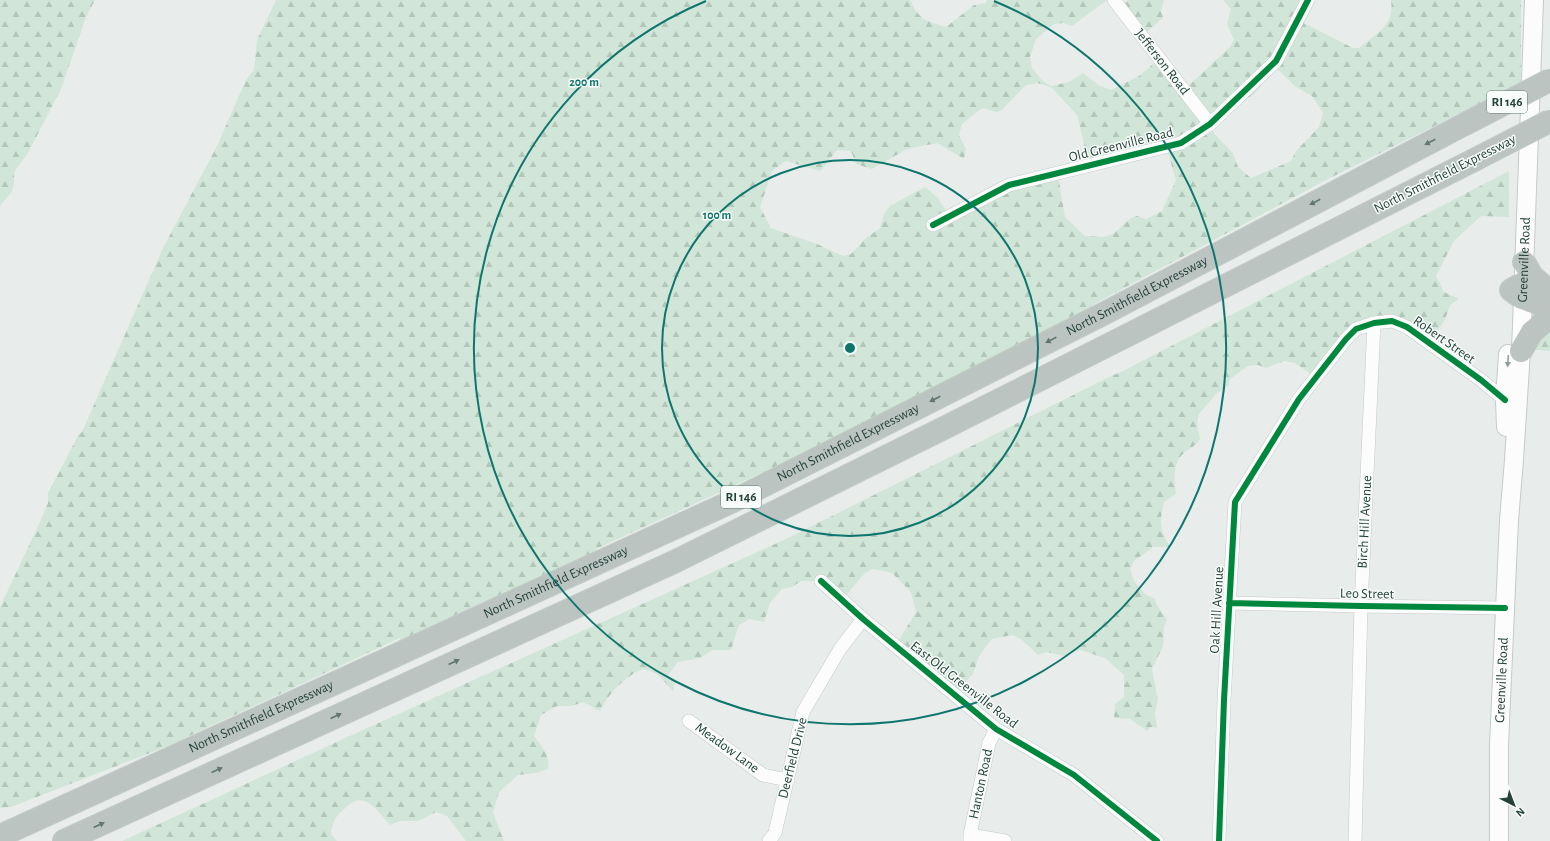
<svg xmlns="http://www.w3.org/2000/svg" width="1550" height="841" font-family="'Alegreya Sans',sans-serif">
	<style>
		.forest { fill: url(#forest-firs); fill-rule: evenodd }
		.lines { fill: none; stroke-linecap: round; stroke-linejoin: round }
		.street-casing { stroke: #c5cac8; stroke-width: 14 }
		.secondary-casing { stroke: #c3cbc8; stroke-width: 20 }
		.highway-casing { stroke: #c3ccc9; stroke-width: 24 }
		.street { stroke: #fcfcfc; stroke-width: 13 }
		.secondary { stroke: #fcfcfc; stroke-width: 18 }
		.highway { stroke: #bcc4c2; stroke-width: 22 }
		.highway-bridge-casing { stroke: #c3ccc9; stroke-width: 24; stroke-linecap: butt }
		.highway-bridge { stroke: #bcc4c2; stroke-width: 22 }
		.cycleway-casing { stroke: #f7fbf9; stroke-width: 8 }
		.cycleway { stroke: #00873e; stroke-width: 6 }
		.oneway { fill: #617670 }
		.oneway2 { fill: #909f9b }
		.ring { fill: none; stroke: #0f766e; stroke-width: 2 }
		.labels { text-anchor: middle; dominant-baseline: central; stroke-width: 3; stroke-linejoin: round; paint-order: stroke }
		.shield { fill: #f7fbf9; stroke: #637a73; stroke-width: 1 }
		.shield-label { font-size: 13px; font-weight: bold; fill: #24423a }
		.street-label { font-size: 14px; fill: #24423a; stroke: #f7fbf9 }
		.centre { fill: #0f766e; stroke: #f7fbf9; stroke-width: 2 }
		.ring-label { font-size: 12px; text-anchor: middle; font-weight: bold; fill: #0f766e; stroke: #f7fbf9; stroke-width: 3; stroke-linejoin: round; paint-order: stroke }
	</style>
	<defs>
		<pattern id="forest-firs" width="22" height="20" patternUnits="userSpaceOnUse"><rect width="22" height="20" fill="#d1e6d8"/><path d="M5 1l3.5 6h-7zM16 11l3.5 6h-7z" fill="#b3c6ba"/></pattern>
	</defs>
	<rect width="100%" height="100%" fill="#e8edeb"/>
	<path class="forest" d="M0,0H95L86,17L61,89L28,153L14,172C15,191 12,192 0,206Z
		M276,0H910C919,20 926,21 946,27L974,5L985,3L987,0H1107L1072,26L1063,23L1054,24L1036,39L1030,57L1032,68L1042,80L1051,86L1069,82L1083,73L1100,86L1111,90L1139,76L1160,58L1187,87L1230,47L1234,40L1227,24L1231,9L1223,0H1311L1302,22L1353,48H1359C1376,34 1395,25 1391,0H1521V83L1328,179L1094,304L1078,317L801,455L596,549L599,557L402,645L400,638L168,746L11,807L0,808V607L39,524L48,503V493L79,434L82,432L163,248L217,146L246,80L254,70L257,40ZM1275,67L1296,87L1312,96L1323,113L1319,127L1296,151L1291,161L1251,178L1238,167L1233,153L1209,128L1255,93ZM1037,83L1051,87L1077,115L1089,164L1167,150L1176,180L1162,211L1146,219L1137,216L1131,218L1113,234L1103,237L1085,236L1065,217L1058,175L979,201L948,214L938,198L925,187L890,206L884,214L880,228L866,238L851,254L843,256L817,244L771,228L760,207L772,171L786,161L820,171L823,168L837,150L851,151L856,164L872,169L907,149L937,143L964,159L966,149L959,135L962,124L982,108L997,112L1002,110L1026,85Z
		M1129,0H1164L1161,11L1163,18L1144,34L1124,4Z
		M1509,171V217L1481,216L1454,241L1436,276L1444,292L1459,299L1450,305L1445,320L1429,342L1396,323L1364,328L1315,377L1295,363L1284,361L1266,368L1258,365L1248,366L1230,379L1228,386L1216,394L1199,414L1197,424L1200,439C1195,447 1189,448 1183,454C1173,461 1174,483 1176,494L1164,502C1159,523 1160,529 1170,547H1153L1134,561L1130,569L1134,581L1145,594L1155,599L1157,605L1167,620L1164,627L1163,646L1152,669L1158,700L1155,713L1157,728L1151,727L1147,731L1130,719L1114,718L1115,704L1124,697V675L1105,658L1080,650L1064,656L1047,652L1038,655L1021,639L1012,635L992,639L979,656L973,674L953,695L896,645L916,612L911,592L892,573L873,569L865,573L843,599L819,581H801L792,587L782,589L770,603L764,622L749,619L739,625L731,650H712L701,658L678,662L668,675L675,684L673,691L656,673L643,669C625,676 608,694 600,711L583,702L572,706H557L541,715L534,736C541,746 551,756 548,769L536,773L518,775L499,792L493,813L504,841H466L447,816L436,812L418,821H400L390,825C381,815 367,794 353,802C349,804 346,808 343,810C335,817 332,823 331,834L337,841H122L354,734L786,539L1113,375L1119,373Z
		M1550,333V351L1524,349L1522,344Z"/>
	<g class="lines">
		<defs>
			<path id="street" d="M1114,0L1210,124
				M933,225L1009,185L1181,143L1210,124L1276,61L1308,0
				M821,581L863,619L996,729L1074,775L1157,841
				M1229,603L1361,606L1505,608
				M689,721L763,775L788,780
				M970,835L1005,841
				M769,841L775,833L803,712L840,649L863,619
				M970,841V835L989,743L996,729
				M1219,841L1224,700L1235,502L1299,399L1346,339L1356,329L1374,323L1392,321L1407,327L1481,380L1505,400
				M1355,841L1361,606L1374,323"/>
			<g id="secondary">
				<path d="M1506,427L1505,400L1508,354"/>
				<path id="s1" d="M1499,841V745L1509,520L1514,460L1521,351L1534,0"/>
			</g>
			<g id="highway">
				<path d="M1524,262L1532,276L1548,290"/>
				<path d="M1550,291L1523,283L1511,290L1522,298L1550,308"/>
				<path d="M1521,351L1532,332L1550,317"/>
				<path id="s2" d="M0,836L379,663L733,501L1107,312L1465,124"/>
				<path d="M64,841L676,561L946,427L1474,160"/>
			</g>
		</defs>
		<use href="#street" class="street-casing"/>
		<use href="#secondary" class="secondary-casing"/>
		<use href="#highway" class="highway-casing"/>
		<use href="#street" class="street"/>
		<use href="#secondary" class="secondary"/>
		<use href="#highway" class="highway"/>
		<defs>
			<path id="highway-bridge" d="M1465,124L1550,80
				M1474,160L1550,121"/>
		</defs>
		<use href="#highway-bridge" class="highway-bridge-casing"/>
		<use href="#highway-bridge" class="highway-bridge"/>
		<defs>
			<path id="cycleway" d="M933,225L1009,185L1181,143L1210,124L1276,61L1308,0
				M821,581L863,619L996,729L1074,775L1157,841
				M1229,603L1361,606L1505,608
				M1219,841L1224,700L1235,502L1299,399L1346,339L1356,329L1374,323L1392,321L1407,327L1481,380L1505,400"/>
		</defs>
		<use href="#cycleway" class="cycleway-casing"/>
		<use href="#cycleway" class="cycleway"/>
	</g>
	<defs><path id="oneway-solid" d="M-6-.8H1V-3.2L6.5 0L1 3.2V.8H-6Z"/></defs>
	<g class="oneway">
		<use href="#oneway-solid" transform="translate(1430 142) rotate(152)"/>
		<use href="#oneway-solid" transform="translate(1315 202) rotate(152)"/>
		<use href="#oneway-solid" transform="translate(1051 340) rotate(153)"/>
		<use href="#oneway-solid" transform="translate(935 399) rotate(153)"/>
		<use href="#oneway-solid" transform="translate(454 662) rotate(-25)"/>
		<use href="#oneway-solid" transform="translate(336 716) rotate(-25)"/>
		<use href="#oneway-solid" transform="translate(217 770) rotate(-25)"/>
		<use href="#oneway-solid" transform="translate(99 825) rotate(-25)"/>
	</g>
	<use class="oneway2" href="#oneway-solid" transform="translate(1508 361) rotate(94)"/>
	<g class="ring">
		<circle cx="850" cy="348" r="188"/>
		<path d="M994 1A376 376 0 1 1 706 1"/>
	</g>
	<g class="labels">
		<g class="shield">
			<rect x="1487" y="91" width="40" height="22" rx="3"/>
			<rect x="721" y="486" width="40" height="22" rx="3"/>
		</g>
		<g class="shield-label">
			<text x="1507" y="102">RI 146</text>
			<text x="741" y="497">RI 146</text>
		</g>
		<g class="street-label">
			<text transform="translate(1162 62) rotate(52)">Jefferson Road</text>
			<text transform="translate(1121 145) rotate(-14)">Old Greenville Road</text>
			<text transform="translate(1445 174) rotate(-27)">North Smithfield Expressway</text>
			<text stroke="none"><textPath href="#s1" startOffset="582">Greenville Road</textPath></text>
			<text stroke="none"><textPath href="#s2" startOffset="1259">North Smithfield Expressway</textPath></text>
			<text transform="translate(1444 340) rotate(35)">Robert Street</text>
			<text stroke="none"><textPath href="#s2" startOffset="935">North Smithfield Expressway</textPath></text>
			<text transform="translate(1365 522) rotate(-87)">Birch Hill Avenue</text>
			<text stroke="none"><textPath href="#s2" startOffset="611">North Smithfield Expressway</textPath></text>
			<text transform="translate(1367 594) rotate(1)">Leo Street</text>
			<text transform="translate(1217 610) rotate(-87)">Oak Hill Avenue</text>
			<text stroke="none"><textPath href="#s1" startOffset="161">Greenville Road</textPath></text>
			<text transform="translate(964 685) rotate(38)">East Old Greenville Road</text>
			<text stroke="none"><textPath href="#s2" startOffset="287">North Smithfield Expressway</textPath></text>
			<text transform="translate(727 748) rotate(36)">Meadow Lane</text>
			<text transform="translate(793 758) rotate(-76)">Deerfield Drive</text>
			<text transform="translate(981 784) rotate(-78)">Hanton Road</text>
		</g>
	</g>
	<circle cx="850" cy="348" r="6" class="centre"/>
	<g class="ring-label">
		<text x="584" y="86">200 m</text>
		<text x="717" y="219">100 m</text>
	</g>
	<g transform="translate(1514 805) rotate(138)" stroke="#f7fbf9" stroke-width="3" paint-order="stroke">
	<path d="M0-3L7 15L0 10L-7 15Z" fill="#24423a"/>
	<text y="-6" font-size="11" font-weight="bold" text-anchor="middle" fill="#24423a">N</text>
	</g>
</svg>
